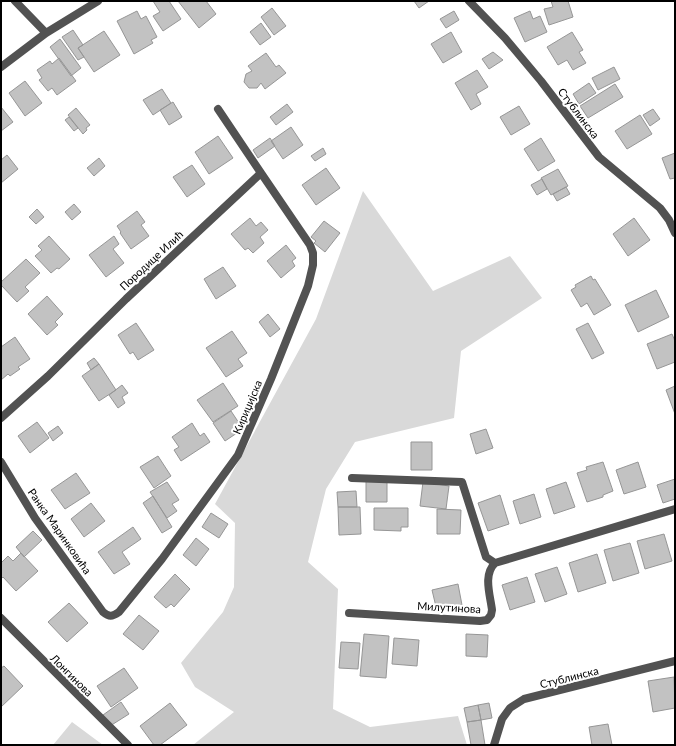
<svg xmlns="http://www.w3.org/2000/svg" width="676" height="746" font-family="Lato,sans-serif">
	<style>
		.green { fill: #d9d9d9 }
		.building { fill: #c2c2c2; stroke: #969696 }
		.lines { fill: none; stroke-linecap: round; stroke-linejoin: round }
		.street { stroke: #525252; stroke-width: 8 }
		.labels { text-anchor: middle; dominant-baseline: central; stroke-width: 4; stroke-linejoin: round; paint-order: stroke }
		.street-label { font-size: 11px; fill: #000; stroke: #fff }
	</style>
	<rect width="100%" height="100%" fill="#fff"/>
	<path class="green" d="M363,191L433,291L510,256L542,298L461,351L454,418L355,442L326,489L308,562L338,589L333,709L370,727L458,716L467,745H193L234,712L195,687L181,663L223,612L234,587L235,523L215,504L316,319Z
		M72,722L103,745H53Z"/>
	<path class="building" d="M153,1H169L181,19L163,31L153,16L160,12Z
		M178,1H206L216,14L199,28Z
		M414,1H429L419,8Z
		M551,1H568L573,17L549,25L544,9L553,7Z
		M272,8L286,26L274,35L261,17Z
		M137,11L141,19L146,16L157,37L151,40L153,43L134,54L117,21Z
		M454,11L459,20L446,28L440,19Z
		M530,11L533,19L540,16L547,32L525,42L514,18Z
		M261,23L271,37L260,45L250,32Z
		M73,30L83,45L78,48L84,57L78,60L62,37Z
		M104,31L120,55L94,72L78,48Z
		M451,32L462,52L443,63L431,44Z
		M572,32L583,50L579,52L586,63L573,70L567,60L558,65L547,47Z
		M60,39L81,68L71,76L50,47Z
		M493,52L503,60L489,69L482,59Z
		M266,53L276,67L279,65L286,73L265,89L261,83L257,88H249L244,82L246,74L252,71L248,66Z
		M59,58L76,81L57,95L52,88L48,91L39,80L42,78L37,70L50,61L52,64Z
		M614,67L620,79L598,90L592,78Z
		M477,70L488,87L476,94L481,104L471,110L455,83Z
		M25,81L42,103L25,116L9,93Z
		M589,83L596,93L579,104L573,94Z
		M615,84L623,97L588,118L580,106Z
		M162,89L171,103L153,115L143,100Z
		M173,102L182,117L169,125L160,110Z
		M287,104L293,112L276,125L270,117Z
		M519,106L530,124L511,135L500,117Z
		M1,107L13,122L1,131Z
		M76,108L90,125L86,128L87,130L83,134L68,115Z
		M653,109L660,119L650,126L643,115Z
		M640,115L652,134L627,149L615,131Z
		M69,117L78,128L74,131L65,120Z
		M291,127L303,145L283,159L271,141Z
		M218,136L233,158L209,174L195,152Z
		M270,138L275,146L258,158L253,150Z
		M541,138L555,161L538,171L524,149Z
		M323,148L326,154L315,161L311,156Z
		M675,153V178L670,179L662,158Z
		M7,155L18,169L1,183V160Z
		M99,158L105,166L94,176L87,168Z
		M192,165L205,184L187,197L173,177Z
		M326,168L340,188L316,205L302,185Z
		M558,169L568,186L551,195L541,178Z
		M542,179L547,189L537,195L531,185Z
		M566,187L570,194L557,201L553,194Z
		M74,204L81,212L72,220L65,212Z
		M37,209L44,217L36,224L29,217Z
		M137,211L145,222L141,225L149,236L131,249L120,233L121,232L117,226Z
		M250,218L256,226L261,222L268,230L260,237L264,243L253,253L248,248L245,250L231,234Z
		M634,218L650,240L628,256L613,234Z
		M324,221L340,233L325,252L314,243L316,241L311,237Z
		M49,236L70,259L59,269L57,268L51,273L35,256L42,250L38,246Z
		M114,236L119,244L113,249L124,263L106,277L89,255Z
		M286,245L296,258L292,261L295,266L281,278L267,261Z
		M26,259L40,273L25,287L29,291L17,302L1,285V282Z
		M223,267L236,286L216,299L204,279Z
		M591,276L593,280L595,279L611,305L594,315L587,303L581,307L571,290L576,287L575,285Z
		M656,290L669,317L638,332L625,305Z
		M47,296L63,314L55,322L58,325L47,335L28,314Z
		M268,314L280,329L270,337L259,322Z
		M136,323L154,350L138,360L133,352L130,354L118,335Z
		M588,323L604,353L592,359L576,329Z
		M232,331L247,353L238,359L243,366L226,377L206,348Z
		M672,334L675,341V362L657,369L647,344Z
		M15,337L30,359L18,367L20,369L10,376L8,374L1,380V347Z
		M94,358L99,364L91,370L87,363Z
		M99,364L116,390L99,401L82,376Z
		M223,383L238,406L213,422L197,400Z
		M122,385L128,393L122,397L125,403L118,408L109,395Z
		M675,386V414L666,390Z
		M231,411L243,429L225,441L213,423Z
		M37,422L49,438L30,453L18,436Z
		M192,423L200,436L204,433L210,442L181,461L174,450L179,447L172,437Z
		M58,426L63,433L53,441L48,433Z
		M486,429L493,448L476,454L470,434Z
		M411,442H432V470H411Z
		M158,456L171,476L154,488L140,467Z
		M603,462L613,491L603,495V497L587,502L577,473L587,470L586,467Z
		M638,462L646,487L624,494L616,470Z
		M76,473L90,493L65,509L51,490Z
		M675,479V499L663,503L657,485Z
		M366,481H387V502H366Z
		M167,482L179,500L172,504L177,511L167,518L150,492Z
		M423,482L449,486L446,509L420,506Z
		M566,482L575,507L554,514L546,489Z
		M356,491L357,507H338L337,492Z
		M534,494L541,517L520,524L513,501Z
		M500,495L509,524L488,531L478,503Z
		M153,496L172,527L162,533L143,503Z
		M91,503L105,521L84,537L71,519Z
		M338,507H360L361,534L339,535Z
		M374,508H408V527H401V531L374,530Z
		M437,509L461,510L460,534H437Z
		M211,513L228,524L219,538L202,527Z
		M133,527L141,539L122,552L130,564L114,574L98,552Z
		M33,531L42,540L24,557L16,547Z
		M664,534L672,561L645,569L637,541Z
		M196,538L209,549L196,566L183,555Z
		M630,543L639,573L613,581L604,550Z
		M21,553L38,571L16,591L3,577L1,579V563L8,556L13,561Z
		M597,554L606,583L578,592L569,563Z
		M557,567L567,594L545,602L535,574Z
		M175,574L190,589L174,607L171,604L166,608L154,597Z
		M527,577L535,602L510,610L502,585Z
		M458,584L462,605L437,611L432,590Z
		M69,603L88,623L67,642L48,622Z
		M139,615L159,631L143,650L123,634Z
		M364,634L389,636L386,678L360,676Z
		M466,634L488,635L487,657L466,656Z
		M394,638L419,640L417,666L392,664Z
		M341,642L360,643L358,669L339,668Z
		M4,666L23,686L1,707V668Z
		M124,668L138,688L111,707L97,686Z
		M674,677L675,708L653,712L648,681Z
		M121,702L129,714L110,726L103,715Z
		M170,703L187,725L160,745H154L140,726Z
		M489,703L492,718L481,720L478,705Z
		M478,705L481,720L467,722L464,708Z
		M481,720L485,745H471L467,722Z
		M608,724L612,745H592L589,727Z"/>
	<g class="lines">
		<path class="street" d="M15,1L46,33
			M469,1L505,38L541,81L599,157L660,208L669,220L675,233
			M1,67L46,33L98,1
			M1,418L48,376L126,299L261,173L218,109
			M1,462L35,518L103,612C109,617 112,617 119,612L162,559L238,455L271,379L308,286L313,265V253L310,245L261,173
			M352,478L462,482L486,557L495,563
			M349,613L480,621L487,620L491,615L492,610C490,594 483,575 495,563L675,509
			M1,618L128,745
			M494,745L502,719L510,708L524,699L675,661"/>
	</g>
	<g class="labels">
		<g class="street-label">
			<text transform="translate(579 113) rotate(53)">Стублинска</text>
			<text transform="translate(151 260) rotate(-43)">Породице Илић</text>
			<text transform="translate(247 407) rotate(-67)">Кириџијска</text>
			<text transform="translate(60 531) rotate(55)">Ранка Маринковића</text>
			<text transform="translate(449 607) rotate(3)">Милутинова</text>
			<text transform="translate(72 675) rotate(45)">Лонгинова</text>
			<text transform="translate(569 677) rotate(-14)">Стублинска</text>
		</g>
	</g>
	<rect width="676" height="746" fill="none" stroke="#000000" stroke-width="4"/>
</svg>
